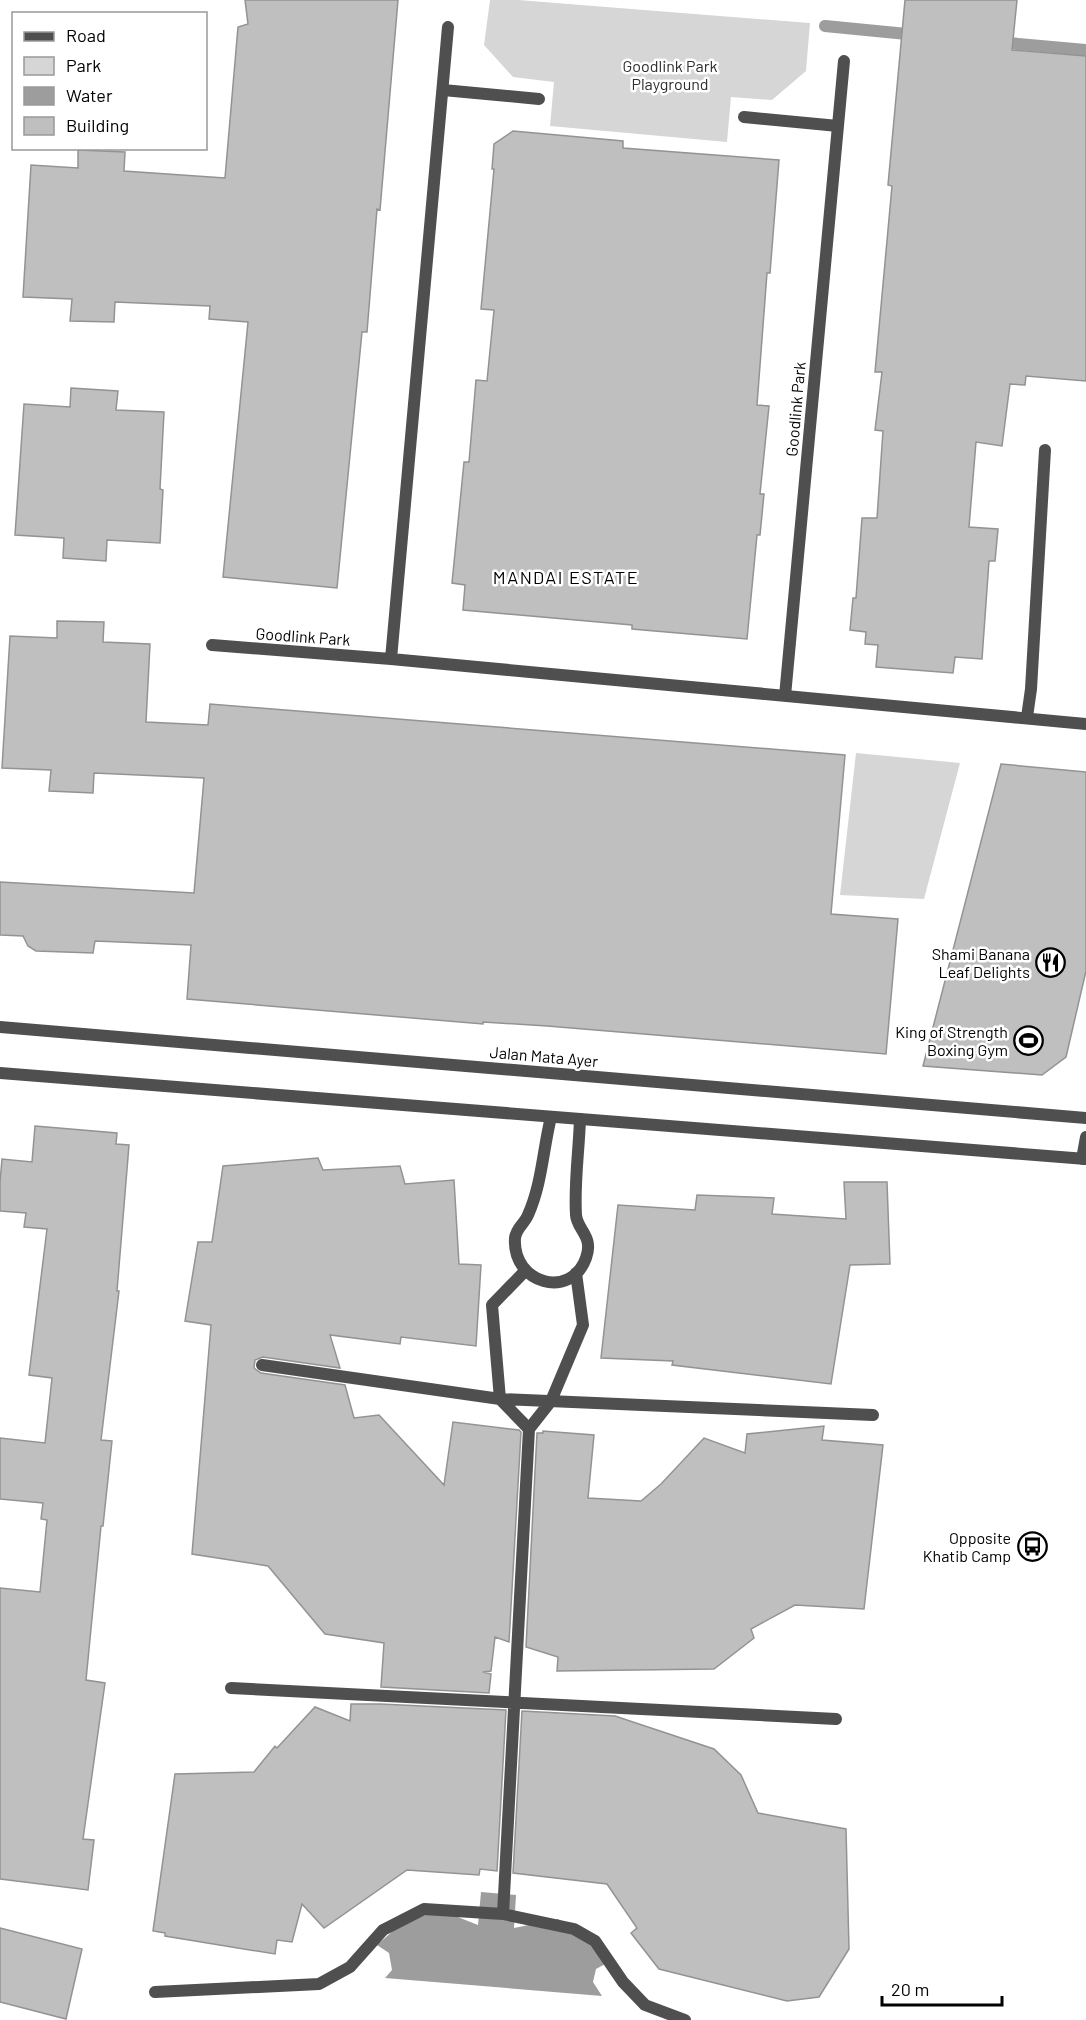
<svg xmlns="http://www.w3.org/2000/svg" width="1086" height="2020" font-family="Barlow,sans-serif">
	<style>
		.green { fill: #d6d6d6 }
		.water { fill: #9d9d9d }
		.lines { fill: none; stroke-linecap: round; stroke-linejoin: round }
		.stream { stroke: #9d9d9d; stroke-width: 12 }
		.building { fill: #bfbfbf; stroke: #939393; stroke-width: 1.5 }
		.lane { stroke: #4f4f4f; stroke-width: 12 }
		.street { stroke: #4f4f4f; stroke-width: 12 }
		.labels { text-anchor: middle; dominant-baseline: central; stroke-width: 5; stroke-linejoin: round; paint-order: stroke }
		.park-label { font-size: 16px; fill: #2d2d2d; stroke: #fff }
		.street-label { font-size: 16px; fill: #000; stroke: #fff }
		.poi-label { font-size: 16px; fill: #000; stroke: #fff; text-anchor: end }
		.neighbourhood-label { font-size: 18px; letter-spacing: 1.5px; fill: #000; stroke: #fff }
	</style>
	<rect width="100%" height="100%" fill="#fff"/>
	<path class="green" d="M490,0H518L810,23L806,71L772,100L731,97L727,142L550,126L554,82L513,77L484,45Z
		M856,753L960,763L924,899L840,895Z"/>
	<path class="water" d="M481,1892L516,1895L514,1928L558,1919L594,1942L607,1963L596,1969L593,1982L602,1996L385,1978L392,1970L389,1953L377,1945L402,1923L440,1910L478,1925Z"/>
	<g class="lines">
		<path class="stream" d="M825,26L917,35
			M997,42L1086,50"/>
	</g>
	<path class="building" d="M245,0H398L380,210L377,209L367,332H362L337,588L223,577L248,322L209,319L210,306L115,302L114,322L70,321L72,299L23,297L31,165L78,168V150L125,152L124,171L225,178L238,27L248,24Z
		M905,0H1017L1012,50L1086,56V381L1026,376L1025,385L1010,384L1002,446L976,442L969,527L998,529L995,561H989L982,659L955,657L953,673L876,667L878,645L865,644L866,632L850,630L853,598H856L862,518H877L883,431L875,430L882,372H875L892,186L888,185Z
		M513,131L623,141V148L779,160L770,273H767L757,405L769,406L760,494H764L760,535H757L747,639L632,629V625L463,610L465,585L452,583L464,462H469L476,380L487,381L494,310L481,309L494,169H492L494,144Z
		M71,388L118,391L116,410L164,412L160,489L163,490L160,543L107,540L106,561L63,558L64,538L15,535L24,404L70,407Z
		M57,621L104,622L103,642L150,644L146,722L208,725L210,704L845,755L831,914L898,919L886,1054L547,1026L483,1022V1024L187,999L191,945L95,941L93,953L36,951L28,946L23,936L0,935V882L194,893L204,778L94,773L93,793L49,791L51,770L2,768L10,636L57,638Z
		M1001,764L1086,772V971L1066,1057L1042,1075L923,1066Z
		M35,1126L117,1133L116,1144L129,1145L117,1291H119L101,1440L112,1441L103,1526H101L86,1680L105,1683L83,1839L94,1840L88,1890L0,1879V1588L40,1592L47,1520L41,1519L43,1503L0,1499V1438L45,1443L52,1378L29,1375L47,1229L24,1227L26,1213L0,1211V1182L2,1159L32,1162Z
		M318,1158L323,1170L400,1166L405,1184L454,1180L459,1264L481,1265L476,1346L401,1337L400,1344L330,1335L340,1368L263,1357L255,1360L254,1368L261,1373L345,1385L354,1418L379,1415L444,1485L453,1422L519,1430L521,1432L509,1642L495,1637L491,1671L483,1672L491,1674L489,1693L381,1687L384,1643L325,1634L268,1566L192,1554L211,1325L185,1321L198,1242H212L223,1166Z
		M844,1182H887L890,1264L850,1265L831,1384L672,1365L673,1361L601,1358L618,1205L695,1210L697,1195L774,1198L772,1214L846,1219Z
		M824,1426L822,1440L883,1445L864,1609L795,1605L751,1629L754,1638L714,1669L557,1671L558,1657L526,1647L537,1433H543V1431L594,1435L588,1498L641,1501L661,1484L704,1438L745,1453L747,1434Z
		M351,1704H380L506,1710L497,1871L480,1869L479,1875L407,1870L324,1928L302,1904L292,1942L277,1940L275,1954L165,1936V1933L153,1931L175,1774L254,1772L275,1746L277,1748L315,1707L350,1721Z
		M522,1711L615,1716L714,1749L741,1775L758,1813L846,1829L849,1949L819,1997L787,2001L659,1969L631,1933L637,1928L607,1884L513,1873Z
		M0,1928L82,1949L66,2019L0,2002Z"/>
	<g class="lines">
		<path class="lane" d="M1027,717L1031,689L1045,450
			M551,1117C543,1149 542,1184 528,1215C525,1223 516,1228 515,1238C512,1284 571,1300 586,1258C594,1236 577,1230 576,1215C574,1183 579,1151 580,1119
			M525,1271L492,1305L500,1399L529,1429
			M262,1365L500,1399L873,1415
			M231,1688L836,1719
			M503,1914L529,1429L551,1401L583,1325L576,1273
			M155,1992L319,1984L350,1967L383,1930L424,1909L503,1914L574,1929L595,1941L623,1982L645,2005L685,2020"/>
		<path class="street" d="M443,90L539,99
			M744,117L838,126
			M212,645L391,659L1086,724
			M391,659L448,27
			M785,696L844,61
			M0,1027L1086,1118
			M0,1073L1086,1159
			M1082,1159L1086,1137"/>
	</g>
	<defs>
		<symbol id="restaurant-ring" viewBox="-11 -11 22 22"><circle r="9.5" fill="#fff" stroke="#000" stroke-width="1.5"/><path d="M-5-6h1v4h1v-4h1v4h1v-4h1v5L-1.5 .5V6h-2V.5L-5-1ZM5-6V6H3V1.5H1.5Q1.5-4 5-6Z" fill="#000"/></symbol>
		<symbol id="stadium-ring" viewBox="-11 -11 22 22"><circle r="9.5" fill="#fff" stroke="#000" stroke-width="1.5"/><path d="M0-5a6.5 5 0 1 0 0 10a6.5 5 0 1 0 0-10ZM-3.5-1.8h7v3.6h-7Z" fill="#000"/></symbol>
		<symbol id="bus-ring" viewBox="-11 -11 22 22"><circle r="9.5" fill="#fff" stroke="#000" stroke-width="1.5"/><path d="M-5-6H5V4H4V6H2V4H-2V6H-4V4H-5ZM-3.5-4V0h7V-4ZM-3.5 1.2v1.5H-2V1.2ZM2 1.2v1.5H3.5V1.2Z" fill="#000"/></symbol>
	</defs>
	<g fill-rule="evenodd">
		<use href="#restaurant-ring" x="1034" y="946" width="33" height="33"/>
		<use href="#stadium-ring" x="1012" y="1024" width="33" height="33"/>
		<use href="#bus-ring" x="1016" y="1530" width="33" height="33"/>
	</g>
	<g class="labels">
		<g class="park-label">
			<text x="670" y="65">Goodlink Park<tspan x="670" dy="18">Playground</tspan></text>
		</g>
		<g class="street-label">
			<text transform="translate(795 409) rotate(-85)">Goodlink Park</text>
			<text transform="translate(303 636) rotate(4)">Goodlink Park</text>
			<text transform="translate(544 1056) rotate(5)">Jalan Mata Ayer</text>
		</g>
		<g class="poi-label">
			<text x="1030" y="953">Shami Banana<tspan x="1030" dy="18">Leaf Delights</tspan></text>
			<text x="1008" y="1031">King of Strength<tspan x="1008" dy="18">Boxing Gym</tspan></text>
			<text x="1011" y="1537">Opposite<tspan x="1011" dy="18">Khatib Camp</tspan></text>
		</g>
		<g class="neighbourhood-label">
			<text x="566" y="577">MANDAI ESTATE</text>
		</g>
	</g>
	<rect x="12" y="12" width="195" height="138" fill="#ffffff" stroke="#999999" stroke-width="1.5"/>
	<rect x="24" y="32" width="30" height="9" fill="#4f4f4f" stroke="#999999" stroke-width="1.5"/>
	<text x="66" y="42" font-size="18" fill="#000000">Road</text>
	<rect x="24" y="57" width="30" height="18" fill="#d6d6d6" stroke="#999999" stroke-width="1.5"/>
	<text x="66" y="72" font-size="18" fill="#000000">Park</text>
	<rect x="24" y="87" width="30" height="18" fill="#9d9d9d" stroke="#999999" stroke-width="1.5"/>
	<text x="66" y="102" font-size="18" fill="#000000">Water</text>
	<rect x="24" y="117" width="30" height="18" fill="#bfbfbf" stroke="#999999" stroke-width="1.5"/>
	<text x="66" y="132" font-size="18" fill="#000000">Building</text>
	<path d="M882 1996v9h120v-9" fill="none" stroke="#000000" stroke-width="3"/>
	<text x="891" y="1996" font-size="18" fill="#000000" stroke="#ffffff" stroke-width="4.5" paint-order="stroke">20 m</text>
</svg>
